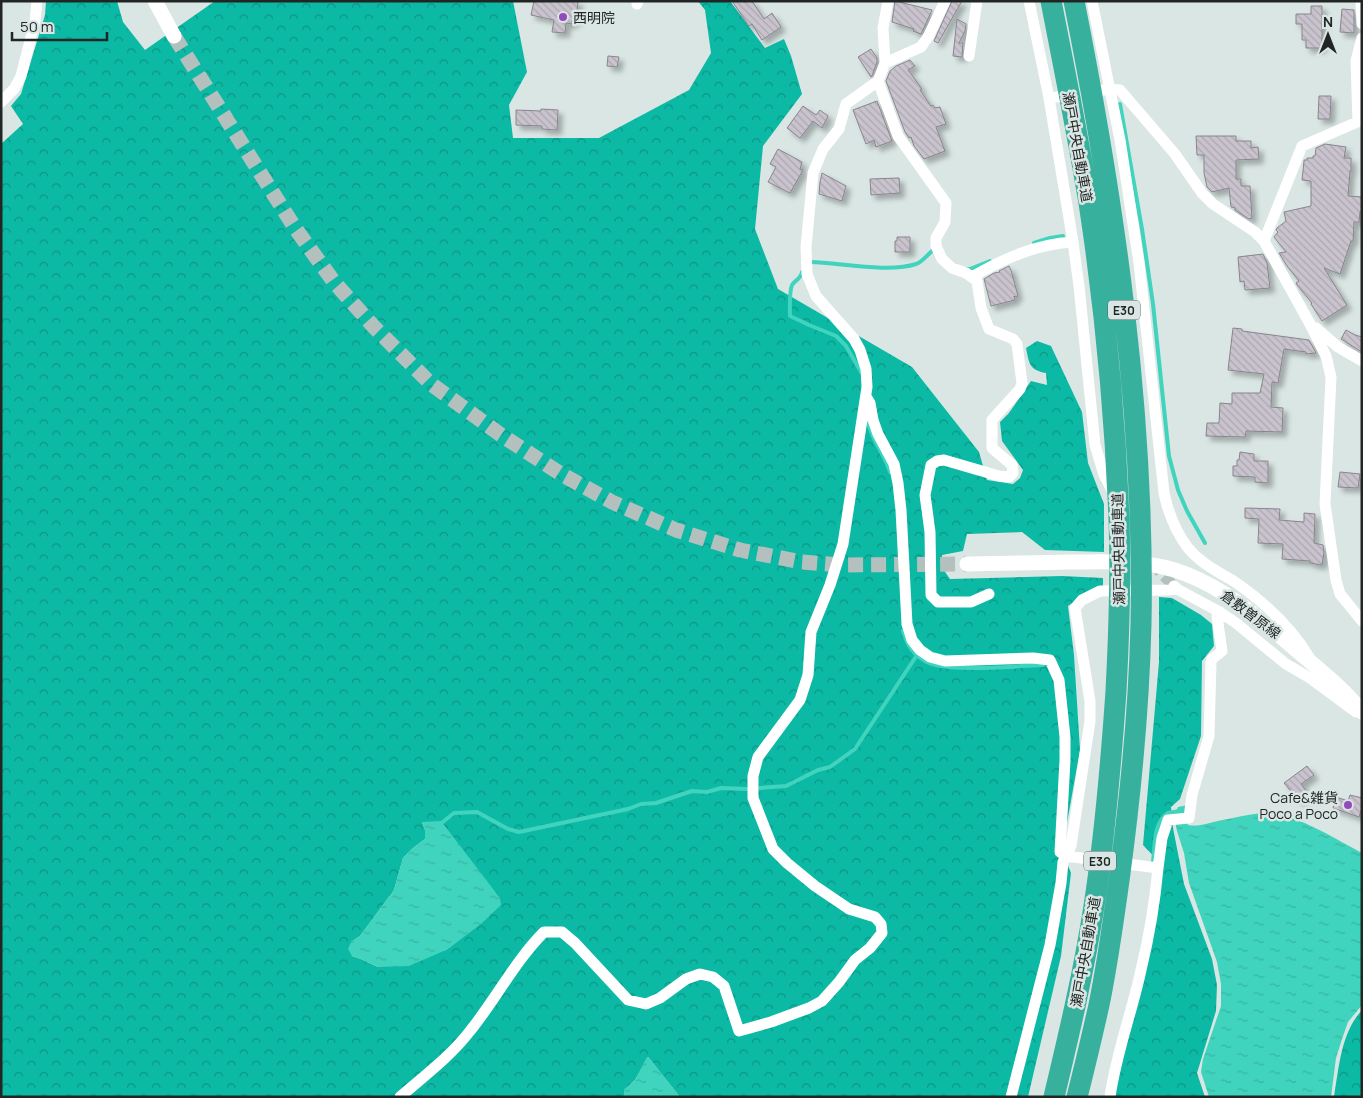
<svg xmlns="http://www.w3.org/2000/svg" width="1363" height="1098" font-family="Manrope,'Noto Sans JP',sans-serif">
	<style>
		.forest { fill: url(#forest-crowns); fill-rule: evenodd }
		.water { fill: url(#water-ripples) }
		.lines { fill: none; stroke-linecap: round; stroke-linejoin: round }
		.stream { stroke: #40d3bd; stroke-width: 4 }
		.building { fill: url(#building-back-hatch); stroke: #89848d; filter: url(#shadow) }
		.minor-tunnel { stroke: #b4c0bd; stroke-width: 11; stroke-dasharray: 11 5.5; stroke-linecap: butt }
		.tertiary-tunnel { stroke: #b4c0bd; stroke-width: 15; stroke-dasharray: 15 8; stroke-linecap: butt }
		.minor { stroke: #fff; stroke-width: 11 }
		.tertiary { stroke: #fff; stroke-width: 15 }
		.motorway { stroke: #38b09e; stroke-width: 21 }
		.poi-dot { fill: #924abe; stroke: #d9e6e3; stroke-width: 2 }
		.labels { text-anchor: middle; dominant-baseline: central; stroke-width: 5; stroke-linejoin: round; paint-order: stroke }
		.shield { fill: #d9e6e3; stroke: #58605e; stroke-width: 1 }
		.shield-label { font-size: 12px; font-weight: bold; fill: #212625 }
		.poi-label { font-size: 14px; fill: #212625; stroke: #d9e6e3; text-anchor: start }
		.street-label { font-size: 14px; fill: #212625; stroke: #d9e6e3 }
	</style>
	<defs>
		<pattern id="forest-crowns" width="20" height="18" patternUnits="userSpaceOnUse" patternTransform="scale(1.25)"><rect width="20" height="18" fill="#0cb9a4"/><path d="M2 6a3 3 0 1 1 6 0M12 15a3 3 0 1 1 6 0" fill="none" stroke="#0c9685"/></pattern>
		<pattern id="water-ripples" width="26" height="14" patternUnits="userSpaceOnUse" patternTransform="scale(1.25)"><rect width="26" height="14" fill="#40d3bd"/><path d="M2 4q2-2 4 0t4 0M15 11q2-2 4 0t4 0" fill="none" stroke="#38b5a2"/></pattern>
		<pattern id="building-back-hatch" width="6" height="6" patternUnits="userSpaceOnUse" patternTransform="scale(1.25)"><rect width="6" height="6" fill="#c9c3cd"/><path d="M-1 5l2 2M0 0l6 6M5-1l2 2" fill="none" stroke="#aca7b0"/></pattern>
		<filter id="shadow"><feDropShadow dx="4.5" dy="4.5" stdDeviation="2.5" flood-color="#0004"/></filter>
	</defs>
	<rect width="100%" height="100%" fill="#d9e6e3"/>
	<path class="forest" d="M46,1H117L123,22L145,50L215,1H513L527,72L509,105L513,138H599L689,90L711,53L705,10L698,1H730L765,48L784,39L791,56L802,94L763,146L755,229L778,289L912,367L979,452L987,480L1013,484L1020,478L1023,470L1002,441L1000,422L1009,413L1031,381L1047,385L1046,373C1029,370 1029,363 1026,348L1037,341L1051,346L1082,412L1088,463L1104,504V552L1045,550L1022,532L967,534L963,551L942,555L943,569L950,579L1062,576L1103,578V586L1097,587L1068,606L1074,655L1080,750L1062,851L1071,873L1061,956L1028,1097H680L648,1057L635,1080L624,1090V1097H1V144L23,124L11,106L21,94L45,15ZM422,822L500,905L480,924L446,950L378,967L361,959L352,956L351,942L360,936L394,890L403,858L413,848L425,839V830Z
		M1159,597L1172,598L1201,615L1212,624L1214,646L1202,661L1201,736L1180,799L1171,807L1173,828L1184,884L1212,959L1217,985L1216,1011L1197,1073L1205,1097H1113L1162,865L1143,845L1159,662Z
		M1362,1010V1097H1334C1339,1067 1341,1033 1362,1010Z"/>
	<path class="water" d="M1188,805L1187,817L1188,825C1200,827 1207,823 1218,821C1233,818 1249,814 1264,813C1292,811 1337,840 1362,853V1005L1348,1022L1342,1039L1336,1058L1331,1097H1209L1201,1072L1203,1059L1221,1006V984L1217,962L1189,883L1184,853L1177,831L1174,816L1178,807Z
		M441,821L500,898L501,905L481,924L446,950L409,966L378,967L361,959L352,956L348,949L351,942L360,936L394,890L403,858L413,848L425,839V830L422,822Z
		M647,1057L651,1060L680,1097H624V1090L635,1080Z"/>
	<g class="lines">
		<path class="stream" d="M1120,104L1142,229L1153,304L1169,456L1178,490L1187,511L1205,543
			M1034,243L1050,238L1063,236
			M811,262C841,263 889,273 916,264C924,261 928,253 935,249
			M966,269H970L990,261
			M802,272C801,279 795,280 792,285C789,292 790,308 790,316L809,325L836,336L846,346L861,372
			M867,417C870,438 884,453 890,472
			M903,631C907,644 912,654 925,661C943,673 1018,666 1043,665
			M760,788L786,786L818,770L830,767L855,749L917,655
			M439,825L454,813L477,812L508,829L519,832L628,809L641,804L656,803L692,791L707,792L721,788L747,789
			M1153,862C1155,847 1153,822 1168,813C1171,812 1177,812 1180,811"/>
	</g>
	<path class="building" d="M534,1H578L576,21L572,20V24L566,23L565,33L552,32L554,20L531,15Z
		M732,1H752L764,19L772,13L781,27L762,40L752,24L749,26Z
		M895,1L932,10L921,34L913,31L914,29L892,22Z
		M952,1H962L938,43L934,41Z
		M1311,6H1322V48H1306V40H1302V24H1296V14H1311Z
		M1342,9L1354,10V33L1340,32Z
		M957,19L966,24L965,31L959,43H963L962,57L953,56Z
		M871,49L877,58V62L872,76L871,77L858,57Z
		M608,56L619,57L617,67L607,66Z
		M910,60L915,66L908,70L922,89L920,90L931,106L933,105L935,108L940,107L946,124L936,127L945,151L924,159L914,146L911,137L909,138L905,132L886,81L890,71L896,66Z
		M1319,96H1331L1330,119H1318Z
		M877,101L892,141L876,147L874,140L866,144L853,110Z
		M803,106L816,115L820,110L828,116L822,128L813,121L800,138L787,128Z
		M541,109L558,110L557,130L542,129V126L516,125V110L541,111Z
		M1196,136H1236V141H1251V148L1258,147L1259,159L1236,160V179H1241V186H1250L1252,218L1249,219L1235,210V208L1231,207L1229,188L1212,192L1207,187L1204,173V155H1197Z
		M1325,144L1346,147L1344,158H1351V171H1350L1348,196L1362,197V212H1360L1359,222H1354L1353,241H1351L1340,274L1324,268L1347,305L1322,321L1311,304L1312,303L1297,285L1296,283L1299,281L1287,266L1279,253L1286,252L1274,237L1278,232L1276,230L1277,228L1286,221L1284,212L1311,206V181L1302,180L1304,161V160H1307V158H1313V156H1315L1316,148Z
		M778,149L802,162L800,169L803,170L790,193L768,182L776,167L770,164Z
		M822,173L846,186L842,201L819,194L820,182Z
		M899,178L900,193L871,195L870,179Z
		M897,237H910V252H895V241H897Z
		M1263,254L1267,263L1270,288L1245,290L1244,281L1240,282L1238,257Z
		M1009,266L1011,270L1018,296L1014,297V296L1015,300L991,306L984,279L994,273L1000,272L999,271Z
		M1233,328L1242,329V331L1309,340L1316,353L1306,354V352L1284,349L1278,383L1272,382L1271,407L1283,408L1282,432L1246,431L1245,437L1206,436L1207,423H1219L1220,403L1232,404V393H1260L1264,374L1228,370Z
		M1346,330L1355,335L1362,337V352L1341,339Z
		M1240,452L1254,454V461H1268V483L1255,482V477L1233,476V466H1237V460H1239Z
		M1340,472L1360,474L1358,488L1338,487Z
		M1245,508L1280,509L1279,520L1304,522V513L1315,514L1314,543L1323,545L1324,552L1322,565L1310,563V561L1282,559L1283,544L1258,543L1259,519L1245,518Z
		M1307,766L1314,775L1301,784L1309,795L1300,802L1284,783Z
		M1350,795L1362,798V808L1359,817L1333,808L1336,797L1348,801Z"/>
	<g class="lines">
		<path class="minor-tunnel" d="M1154,563L1160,572L1174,586"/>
		<path class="tertiary-tunnel" d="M174,36L295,228L334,282L374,327L431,384L501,435L561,474L612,502L676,530L740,550L802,562L841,565L967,564"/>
		<path class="minor" d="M1029,1L1049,98L1073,242L1079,286L1095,445L1104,475L1113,492
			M1092,1L1120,140L1139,263L1164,493C1168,512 1176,532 1188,548C1202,565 1221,573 1238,584C1266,604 1292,628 1309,657
			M1361,1L1362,24
			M637,4L638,1
			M969,56L977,1
			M885,63L921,47L928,37L945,1
			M878,81L898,136L946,203L945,222L936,238V246L942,259L952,268L966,273L977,281L981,308L989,329L1013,339L1017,344L1022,383L1020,389L992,420V448L1012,465L1013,473L1009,477L999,476L944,460L937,461L931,465L925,495L930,532L931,595L938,602H971L989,594
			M1103,90L1109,89L1120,90L1175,154L1202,193L1213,204L1255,232L1264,241L1310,324L1326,356L1331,377L1325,504L1336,580L1340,594L1362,621
			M1049,98L1073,95
			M1,102L14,89L21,76L35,21L37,1
			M1358,122L1356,61L1362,38
			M1264,241L1302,146L1362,120
			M972,277C1003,259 1036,244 1073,242
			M1316,328L1338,347L1362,361
			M867,398L870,403L873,420L878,434L894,464L898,483L901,510L907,624L912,640L920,650L930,657L945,661L1033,658L1050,660L1059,680L1065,737V760L1060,852L1066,856L1158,868C1155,902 1149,937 1141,970C1132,1012 1116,1054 1110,1097
			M1174,586L1177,589L1218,611L1236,623L1286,664L1310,678L1356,712
			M1158,868L1162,838L1168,820L1189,818L1192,795L1209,736L1211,662L1212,659L1222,651L1217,616L1220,612
			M400,1097C424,1076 450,1057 470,1031C496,999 515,961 544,932H562L575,943L628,1000L646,1004L660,998L686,979L700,974L713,977L724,986L739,1031L771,1022L809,1008L822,1001L839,982L855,960L870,948L882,933L881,924L875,917L849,909L815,886L787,863L773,849L753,798V776L758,757L800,700L808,675L811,632L830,585L843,544L867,387L866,369L860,350L854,339L816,296L807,274L806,247L813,173L823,149L839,129L846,104L878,81L885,63L883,28L888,1
			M1011,1097L1050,945L1061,883L1063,862L1071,846L1090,721V701L1075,608L1082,600L1100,591L1169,590L1177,589"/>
		<path class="tertiary" d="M155,1L174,36
			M967,564C1001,563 1035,563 1070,562C1109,562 1149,559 1186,574C1226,590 1254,614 1287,642C1311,663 1342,686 1362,712"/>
		<path class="motorway" d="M1051,1C1064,68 1078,136 1089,203C1105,308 1115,413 1119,519C1121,576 1119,634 1116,691C1111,763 1105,835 1094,906C1084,971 1069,1034 1054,1097
			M1074,1C1115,207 1145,414 1141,624C1139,707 1131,791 1120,873C1114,917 1108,961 1099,1005C1092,1036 1085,1066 1077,1097"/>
	</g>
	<g class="poi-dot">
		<circle cx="563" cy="17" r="5"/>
		<circle cx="1348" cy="805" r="5"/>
	</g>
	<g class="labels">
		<g class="shield">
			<rect x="1108" y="300.5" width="32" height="19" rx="4"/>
			<rect x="1084" y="851.5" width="32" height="19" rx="4"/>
		</g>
		<g class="shield-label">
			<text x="1124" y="310">E30</text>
			<text x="1100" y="861">E30</text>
		</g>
		<g class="poi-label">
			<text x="573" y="17">西明院</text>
			<text x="1338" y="797" text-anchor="end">Cafe&amp;雑貨<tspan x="1338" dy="16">Poco a Poco</tspan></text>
		</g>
		<g class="street-label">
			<text transform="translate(1078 147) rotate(80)">瀬戸中央自動車道</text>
			<text transform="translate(1118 549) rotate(-91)">瀬戸中央自動車道</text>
			<text transform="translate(1251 614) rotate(37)">倉敷曽原線</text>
			<text transform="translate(1085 952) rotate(-80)">瀬戸中央自動車道</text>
		</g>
	</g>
	<rect width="1363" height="1098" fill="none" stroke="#212625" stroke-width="5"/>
	<g transform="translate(1328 35)" stroke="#d9e6e3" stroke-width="4" paint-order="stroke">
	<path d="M0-4L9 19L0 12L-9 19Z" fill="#212625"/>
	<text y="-8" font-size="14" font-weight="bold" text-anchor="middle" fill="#212625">N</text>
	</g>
	<path d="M12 32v8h95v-8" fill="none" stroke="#212625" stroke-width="2.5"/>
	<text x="20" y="32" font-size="15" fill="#212625" stroke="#d9e6e3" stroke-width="4" paint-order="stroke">50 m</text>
</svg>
